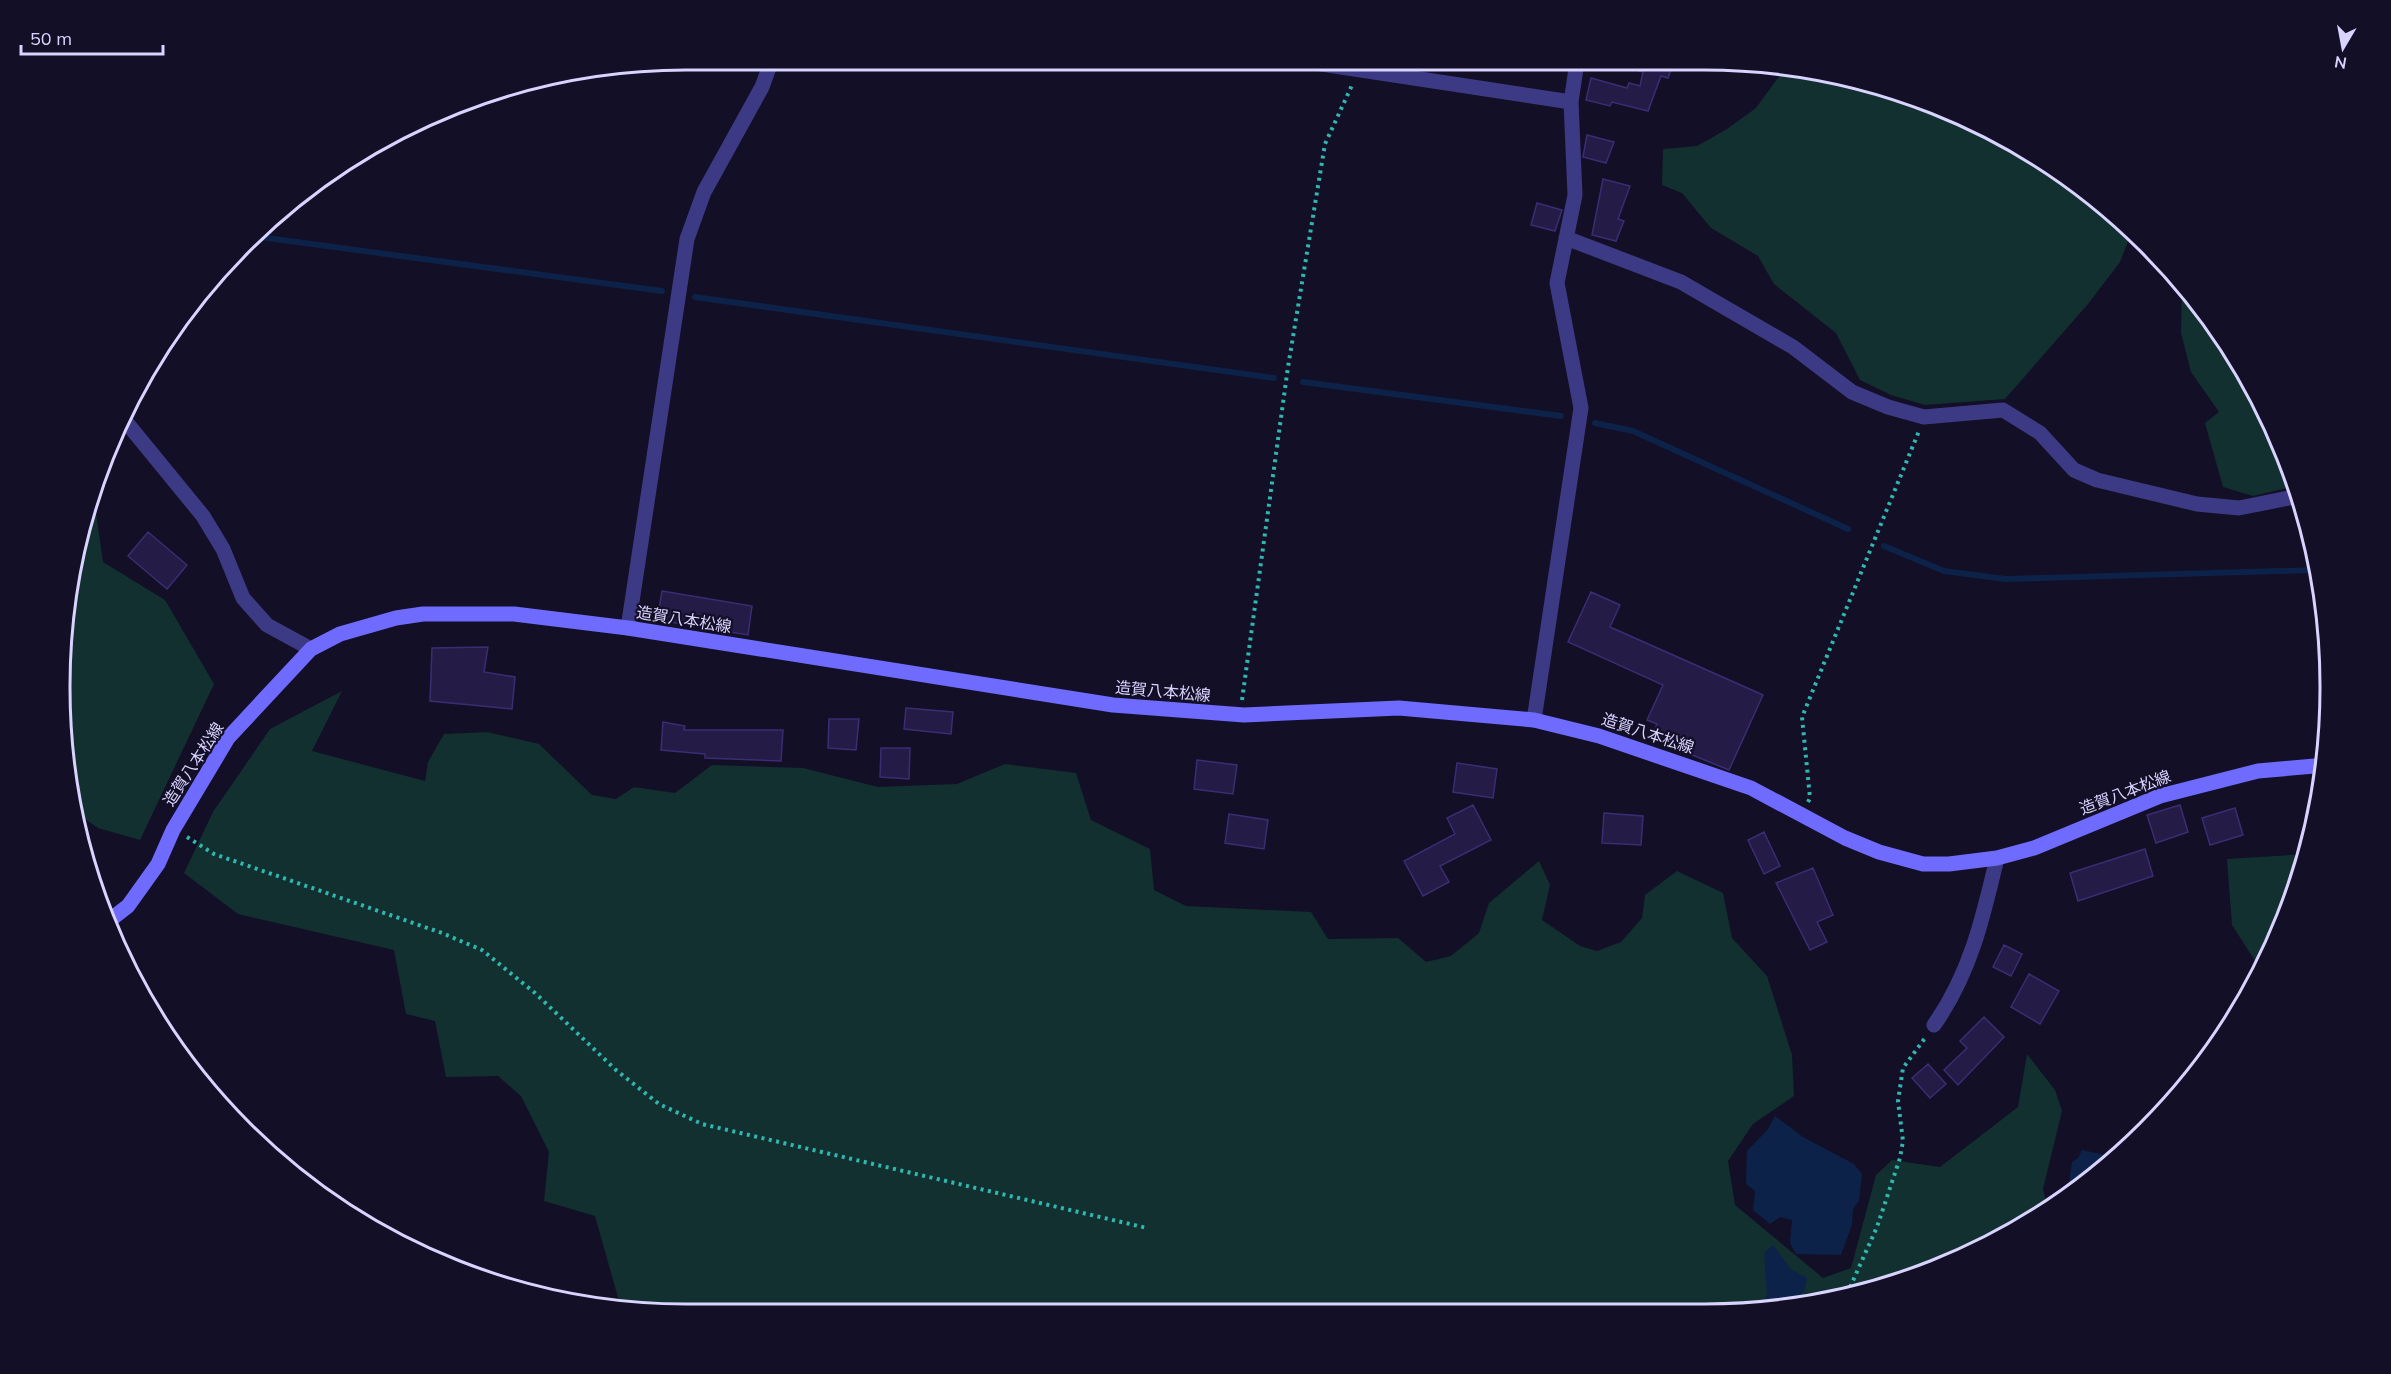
<svg xmlns="http://www.w3.org/2000/svg" width="2391" height="1374" font-family="Mulish,'Noto Sans JP',sans-serif">
	<style>
		.green { fill: #12302f }
		.water { fill: #0c2248 }
		.lines { fill: none; stroke-linecap: round; stroke-linejoin: round }
		.stream { stroke: #0c2248; stroke-width: 6 }
		.building { fill: #241b47; stroke: #3b2d73; stroke-width: 1.5 }
		.path { stroke: #2fb8b0; stroke-width: 4; stroke-dasharray: 3 4.5; stroke-linecap: butt }
		.minor { stroke: #3d3a85; stroke-width: 15 }
		.secondary { stroke: #6f6bff; stroke-width: 15 }
		.labels { text-anchor: middle; dominant-baseline: central; stroke-width: 4.5; stroke-linejoin: round; paint-order: stroke }
		.street-label { font-size: 16px; fill: #d9d4ff; stroke: #130f26 }
		.rim { fill: none; stroke: #d9d4ff; stroke-width: 3 }
	</style>
	<rect width="100%" height="100%" fill="#130f26"/>
	<path class="green" d="M1785,68L1867,81L2018,144L2118,216L2132,231L2120,262L2088,304L2005,399L1925,405L1891,395L1860,380L1836,333L1774,284L1758,256L1711,228L1682,193L1662,185L1663,149L1697,146L1727,129L1756,108Z
		M2182,285L2202,306L2266,410L2295,486L2253,496L2223,487L2205,423L2219,412L2191,372L2181,333Z
		M93,492L103,562L165,600L214,684L140,840L98,828L72,810L61,728L65,606L81,524Z
		M342,691L312,751L425,781L428,762L444,734L487,732L539,744L592,795L616,799L634,787L675,793L712,765L803,768L878,787L957,784L1005,764L1076,773L1091,820L1150,849L1154,890L1186,906L1311,912L1328,939L1398,938L1426,962L1451,956L1479,933L1489,903L1539,861L1550,885L1542,920L1580,946L1597,951L1621,942L1642,918L1645,895L1677,871L1723,893L1732,938L1767,976L1792,1055L1794,1096L1753,1124L1728,1161L1735,1205L1823,1278L1851,1268L1876,1175L1892,1160L1940,1167L2018,1107L2027,1054L2055,1090L2062,1111L2043,1189L2048,1210L1906,1281L1785,1309L646,1313L621,1308L595,1216L544,1201L549,1152L521,1096L498,1076L446,1077L435,1021L406,1014L394,950L238,914L184,873L213,812L270,729Z
		M2306,854L2298,889L2261,970L2232,925L2227,859Z"/>
	<path class="water" d="M1775,1116L1803,1137L1854,1164L1862,1174L1859,1201L1853,1209L1852,1225L1841,1255L1796,1254L1790,1243L1792,1220L1780,1217L1770,1224L1753,1210L1755,1191L1746,1184L1747,1151L1768,1129Z
		M2082,1150L2115,1157L2081,1185L2069,1182L2072,1162L2078,1158Z
		M1773,1245L1791,1269L1807,1278L1804,1292L1784,1309H1759L1767,1295L1764,1253Z"/>
	<g class="lines">
		<path class="stream" d="M252,236L662,291
			M695,297L1274,378
			M1303,382L1561,416
			M1595,423L1633,431L1848,529
			M1884,546L1944,571L2005,579L2317,570"/>
	</g>
	<path class="building" d="M1624,62H1674L1668,78L1661,76L1648,111L1612,102L1610,106L1586,100L1591,78L1627,88L1629,83L1640,86L1643,72L1624,67Z
		M1587,135L1614,142L1606,163L1583,157Z
		M1603,179L1630,186L1618,219L1624,221L1616,241L1592,235Z
		M1537,203L1562,210L1555,231L1531,225Z
		M148,532L187,565L167,589L128,556Z
		M662,591L752,606L748,635L657,620Z
		M1591,592L1620,605L1610,627L1763,695L1729,770L1651,738L1657,724L1647,720L1663,685L1568,642Z
		M488,647L484,672L515,677L512,709L430,701L432,648Z
		M906,708L953,712L951,734L904,729Z
		M829,719H859L856,750L828,748Z
		M663,722L685,726L684,730H783L781,761L705,758V754L661,750Z
		M881,748H910L909,779L880,777Z
		M1197,760L1237,765L1233,794L1194,789Z
		M1457,763L1497,769L1493,798L1453,792Z
		M1473,805L1491,840L1440,866L1449,882L1423,896L1404,861L1455,834L1447,818Z
		M2180,805L2188,832L2156,843L2147,815Z
		M2235,808L2243,835L2210,845L2202,818Z
		M1604,813L1643,816L1641,845L1602,843Z
		M1229,814L1268,820L1264,849L1225,843Z
		M1764,832L1780,866L1764,874L1748,840Z
		M2145,849L2153,876L2078,901L2070,873Z
		M1813,868L1833,915L1817,922L1827,942L1810,950L1776,883Z
		M2004,945L2022,954L2011,976L1993,967Z
		M2029,974L2059,991L2040,1024L2011,1007Z
		M1984,1017L2004,1037L1958,1085L1944,1070L1967,1048L1960,1041Z
		M1928,1064L1946,1084L1930,1098L1912,1078Z"/>
	<g class="lines">
		<path class="path" d="M1242,700L1288,367L1325,144L1353,83
			M1808,802L1810,798L1802,717L1919,431
			M187,837L214,854L442,933L482,950L535,993L616,1070L659,1104L702,1124L1147,1228
			M1847,1294L1877,1227L1900,1158L1903,1141L1898,1101L1903,1068L1925,1038"/>
		<path class="minor" d="M1315,63L1571,102
			M1566,238L1681,282L1793,347L1852,392L1888,407L1924,417L2003,410L2040,433L2074,470L2097,480L2197,504L2239,508L2299,496
			M122,417L203,516L223,549L243,598L267,625L311,649
			M628,628L687,239L704,192L762,87L770,65
			M1534,720L1581,408L1557,283L1575,195L1571,102L1577,62
			M1934,1025C1970,974 1983,918 1997,858"/>
		<path class="secondary" d="M106,923L128,906L158,864L173,830L228,738L311,649L340,634L396,618L423,614H514L628,628L1113,705L1244,715L1399,708L1534,720L1599,736L1751,788L1845,838L1879,852L1923,864H1949L1997,858L2034,848L2160,796L2258,771L2326,765"/>
	</g>
	<g class="labels">
		<g class="street-label">
			<text transform="translate(684 619) rotate(9)">造賀八本松線</text>
			<text transform="translate(1163 691) rotate(5)">造賀八本松線</text>
			<text transform="translate(1648 733) rotate(18)">造賀八本松線</text>
			<text transform="translate(193 764) rotate(-57)">造賀八本松線</text>
			<text transform="translate(2125 792) rotate(-21)">造賀八本松線</text>
		</g>
	</g>
	<path d="M0 0H2391V1374H0ZM686 70H1704A616 616 0 0 1 2320 686V688A616 616 0 0 1 1704 1304H686A616 616 0 0 1 70 688V686A616 616 0 0 1 686 70Z" fill="#130f26" fill-rule="evenodd"/>
	<path class="rim" d="M686 70H1704A616 616 0 0 1 2320 686V688A616 616 0 0 1 1704 1304H686A616 616 0 0 1 70 688V686A616 616 0 0 1 686 70Z"/>
	<g transform="translate(2343 48) rotate(190)" stroke="#130f26" stroke-width="4.5" paint-order="stroke">
	<path d="M0-4.5L10 22L0 15L-10 22Z" fill="#d9d4ff"/>
	<text y="-9" font-size="16" font-weight="bold" text-anchor="middle" fill="#d9d4ff">N</text>
	</g>
	<path d="M21 45v9h142v-9" fill="none" stroke="#d9d4ff" stroke-width="3"/>
	<text x="30" y="45" font-size="18" fill="#d9d4ff" stroke="#130f26" stroke-width="4.5" paint-order="stroke">50 m</text>
</svg>
